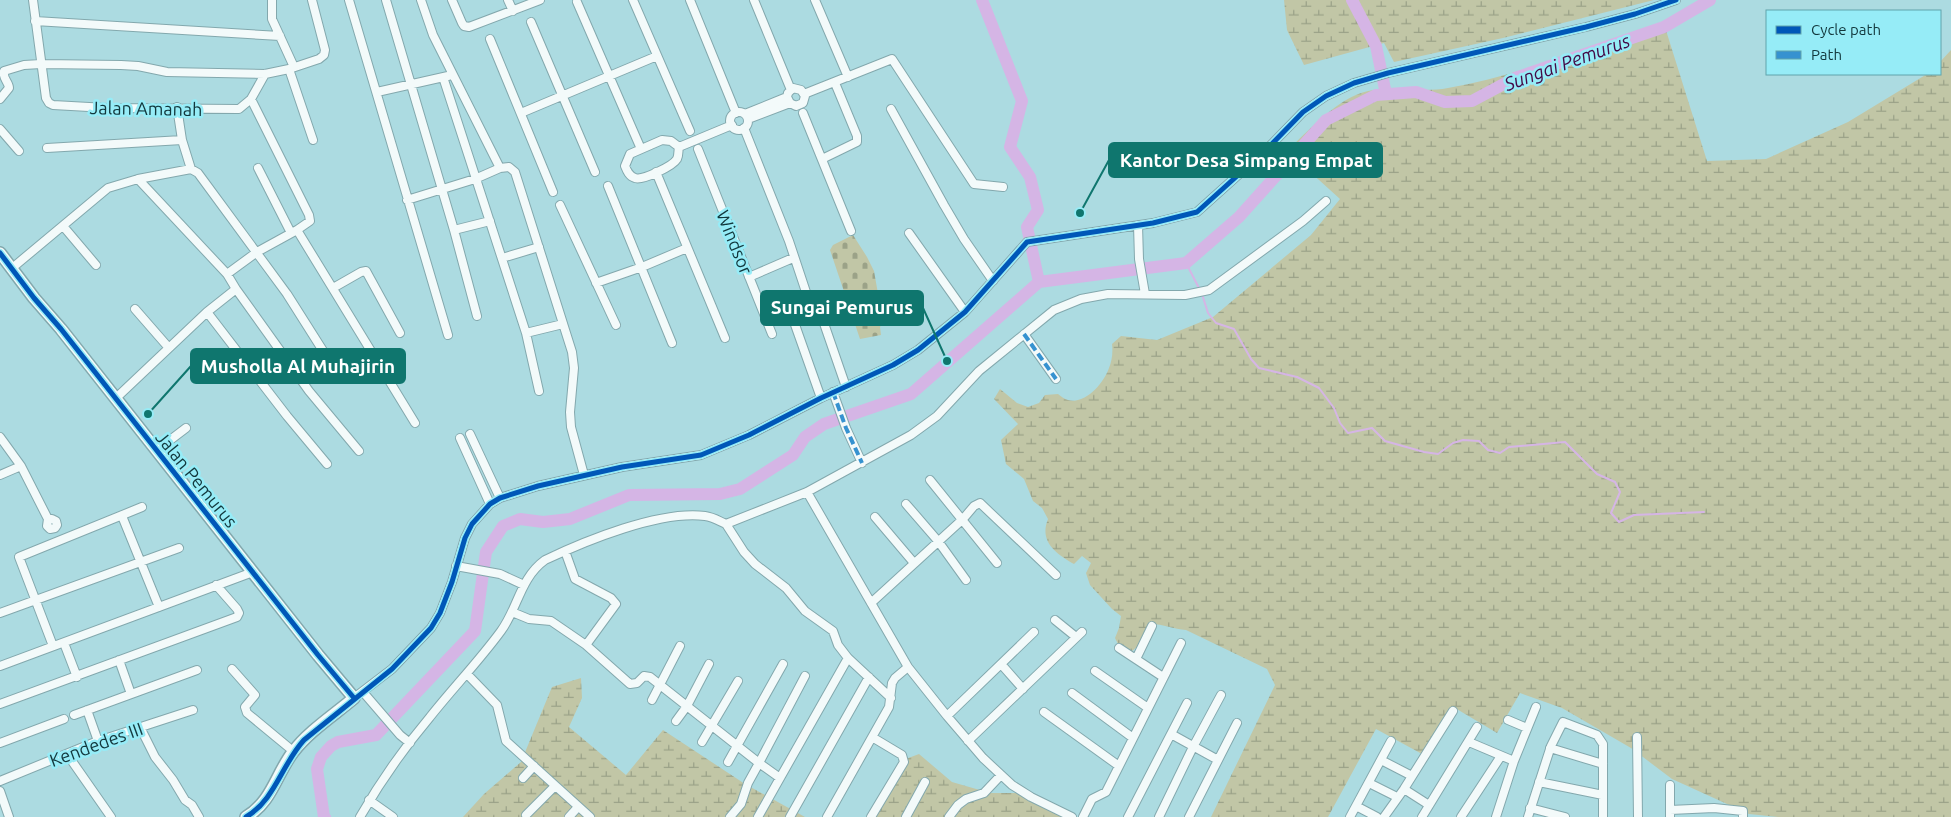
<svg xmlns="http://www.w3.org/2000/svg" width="1951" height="817" font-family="Ubuntu,sans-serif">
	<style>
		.wetland { fill: url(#wetland-marsh) }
		.cemetery { fill: url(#cemetery-stones) }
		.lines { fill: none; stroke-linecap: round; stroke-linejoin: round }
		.stream { stroke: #d5b5e5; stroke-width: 2 }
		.canal { stroke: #d5b5e5; stroke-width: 8 }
		.river { stroke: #d5b5e5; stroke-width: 12 }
		.street-casing { stroke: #83a8ad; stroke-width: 10 }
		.secondary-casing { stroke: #83a8ad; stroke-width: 14 }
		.street { stroke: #f3fafa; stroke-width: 8 }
		.secondary { stroke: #f3fafa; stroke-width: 11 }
		.quiet { stroke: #3692d0; stroke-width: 4; stroke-dasharray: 8 4; stroke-linecap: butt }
		.cycleway-casing { stroke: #96ecf7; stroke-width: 8 }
		.cycleway { stroke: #0057b8; stroke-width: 5 }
		.labels { text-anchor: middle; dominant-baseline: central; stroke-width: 5; stroke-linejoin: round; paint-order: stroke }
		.street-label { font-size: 18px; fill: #12373c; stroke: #96ecf7 }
		.water-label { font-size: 19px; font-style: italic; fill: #440946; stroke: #96ecf7 }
		.leader { fill: none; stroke: #0f766e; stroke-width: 2 }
		.callout-dot { fill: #0f766e; stroke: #96ecf7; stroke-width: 2 }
		.callout { fill: #0f766e; stroke: #0f766e; stroke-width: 2 }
		.callout-label { font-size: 19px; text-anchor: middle; font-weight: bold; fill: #fff }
	</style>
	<defs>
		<pattern id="wetland-marsh" width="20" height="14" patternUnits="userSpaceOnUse" patternTransform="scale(1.25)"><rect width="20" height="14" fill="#c1c6a6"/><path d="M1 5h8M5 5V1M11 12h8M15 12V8" fill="none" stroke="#9ba288"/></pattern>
		<pattern id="cemetery-stones" width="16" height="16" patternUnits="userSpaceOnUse" patternTransform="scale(1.25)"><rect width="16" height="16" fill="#c1c6a6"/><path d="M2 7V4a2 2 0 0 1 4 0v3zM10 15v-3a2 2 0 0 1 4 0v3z" fill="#9ba288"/></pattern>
	</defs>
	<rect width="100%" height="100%" fill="#acdbe1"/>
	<path class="wetland" d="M1284,0H1654L1503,38L1394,62L1384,43L1304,65L1287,30Z
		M1664,24L1707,161L1766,159L1848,122L1927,74H1940V62L1951,50V817H1778L1749,814L1672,779L1631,748L1562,708L1520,693L1497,733L1455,708L1422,754L1376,729L1328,817H1211L1275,685L1267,669L1186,630C1174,629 1163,624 1151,624L1139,645L1130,653L1120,648L1115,638L1119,628L1121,616L1112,609L1090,585L1086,573L1091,563L1082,556L1074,564C1055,553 1039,541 1048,519L1042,508L1033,501L1024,479L1006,464L1001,440L1018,424L994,399L1000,389L1017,403L1028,407L1039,403L1045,395L1058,394C1061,396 1064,399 1068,400C1085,405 1104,383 1109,368C1112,360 1113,353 1112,344L1121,336L1157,340L1213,317L1311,235L1340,199L1287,151C1308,131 1339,97 1368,91C1394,86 1423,93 1448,88C1520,75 1594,46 1664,24Z
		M581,678L582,698L569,727L626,775L663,730L745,784L805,817H463L484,794L521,762L552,687Z
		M919,754L952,782L990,793H1017L1065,817H872L903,760Z"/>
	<path class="cemetery" d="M853,235L867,257L874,271L883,322L880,327L881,335L860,339L830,250L833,245Z"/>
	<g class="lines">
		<path class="stream" d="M1186,263L1200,290
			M1202,294L1208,313L1216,323L1234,329L1251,359L1259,368L1297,377L1319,388L1334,408L1340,423L1348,433L1372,428L1385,441L1424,452L1438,454L1453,443L1463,440L1479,441L1488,450L1500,453L1509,447L1565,442L1597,474L1615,482L1620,492L1611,513L1619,522L1634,515L1704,512"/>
		<path class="canal" d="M324,815L327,817"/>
		<path class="river" d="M982,0L1022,101L1010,147L1030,177L1038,210L1027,227L1039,282
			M1352,0L1376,46L1386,94
			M324,817L317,769L321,757L331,746L338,742L376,735L475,631L486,552L503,526L520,519L543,522L570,519L629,495L720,494L740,489L793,455L805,437L824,424L911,394L1039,282L1186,263L1239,217L1326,120L1376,95L1416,92L1445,102L1472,101L1515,78L1664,27L1710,0"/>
		<defs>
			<path id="street" d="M33,0L46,98L49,103L53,105L107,108L239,109L251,99L265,74
				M272,0V19L294,67
				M349,0L448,335
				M386,0L454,230L477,316
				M421,0L433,35L500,168
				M452,0L462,23L464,26L469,27L540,0
				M508,0L513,11
				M633,0L690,131
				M690,0L736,113
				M754,0L791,90
				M815,0L848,77
				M577,2L641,149
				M35,21L280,36
				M531,22L595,172
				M490,39L553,192
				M289,69L319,59L324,55L325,50L312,0
				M443,77L526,333L563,324
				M377,92L448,76
				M804,94L892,59L974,184L1003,187
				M0,99L9,88C9,82 2,78 4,71L24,65L41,64L121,65L138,66L167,72L265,74L289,69L313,140
				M251,99L309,215L310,221L297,230
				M177,107L182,140L191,169
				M891,109L944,205L964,239L993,281
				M730 121a9 9 0 1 1 18 0a9 9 0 1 1-18 0Z
				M521,113L657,56
				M803,113L851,231
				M745,114L787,97L788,93L793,88L801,90L805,96L803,103L796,106L790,103L787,97
				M748,119L790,103
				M744,128L789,241L807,295
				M0,129L19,151
				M662,140L671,141L679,147C678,151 679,155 677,159C673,166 642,181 635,178C629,176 627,171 625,166L630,154Z
				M679,147L732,125
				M47,148L182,140
				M698,149L772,334
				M822,159L857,142V136L835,83
				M258,168L291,233
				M656,172L725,338
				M138,179L191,169L198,173L287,294L332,365
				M608,186L672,343
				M407,200L475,179L500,168L509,167L515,172L572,352L574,368L570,412L571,427L584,475
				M560,205L616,325
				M1138,225L1139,259L1145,294
				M63,226L96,265
				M454,230L490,221
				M909,233L965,312
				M502,258L539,247
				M11,269L108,188L138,179L227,274L236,289
				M227,274L257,252L297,230L415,423
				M749,277L793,258
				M596,283L642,267L687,248
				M333,288L361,272L366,271L400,333
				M818,306L846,387
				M135,309L169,348
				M207,312L287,416L327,464
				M793,319L821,398
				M526,333L539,391
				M1024,334L1056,379
				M833,392L846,428L862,463
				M115,399L207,312L236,289L309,391L359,451
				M470,434L500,498
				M0,437L21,466L48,519L47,526L50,529L55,528L57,525L56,521L52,519H48
				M460,438L490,504
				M157,450L186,428
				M0,475L21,466
				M930,480L997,563
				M807,492L908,667L947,716L983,758L1012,785L1031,797L1072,817
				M906,504L938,541L966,580
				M122,516L159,607
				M875,517L914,563
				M726,524L744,552L755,564L786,588L805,611L833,631L838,645L848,658L891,698
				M565,551L575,579L611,598L616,604L586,645
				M456,566L500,574L524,585
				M871,603L963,519L974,506L980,503L1056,575
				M512,612L529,619L551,621L586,645L630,684L637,683L644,676L650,677L759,763L748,783L741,804L730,817
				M0,613L179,548
				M1055,620L1076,637
				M64,643L77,677
				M53,646L19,557L142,507
				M1119,648L1163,677
				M1136,659L1152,626
				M119,660L131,694
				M1001,664L1023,689
				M0,666L253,572
				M232,669L255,695L245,707L247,713L293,751
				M1095,671L1148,708
				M467,674L497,705L506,741L590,817
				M805,676L759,763L780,778L848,658
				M363,692L400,735L410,743
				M1072,693L1133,738
				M354,698L392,669L431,628L440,613L452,582L465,538L472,524L490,504L500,498L538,486L622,467L701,455L749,435L821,398L893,365L918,350L965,312L1027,242L1153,223L1197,212L1267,149L1303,112L1326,96L1354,83L1388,73L1586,27L1635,14L1676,0
				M652,700L680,646
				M0,704L237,617L239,613L237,609L216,585
				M87,710L98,741
				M1044,712L1119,766
				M74,715L197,670
				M947,716L1034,632
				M1508,720L1527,728
				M676,721L687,706L709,664
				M140,727L155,757L173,780L185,800L192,805L199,817
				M1171,734L1218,760
				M1637,737L1638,817
				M968,741L1082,632
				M702,742L738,681
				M1469,742L1514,761
				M0,743L64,719
				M1550,748L1603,764
				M67,754L111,817
				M1381,760L1412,776
				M728,762L783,664
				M523,778L534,766
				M0,781L98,741L193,710
				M1539,782L1603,795
				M1369,783L1397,797
				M1670,785V817
				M1404,789L1429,805
				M0,791L9,817
				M369,800L393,817
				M1356,806L1377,817
				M1530,808L1565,817
				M1670,810L1714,808L1743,811V817
				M526,815L555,786
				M360,817C380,782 404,748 430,717C453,688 479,661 501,631C518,608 520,578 545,560C585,541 660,510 705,516C713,517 719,521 726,524L807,492L911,435L937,416L979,371L1054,310L1081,299L1108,294L1185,295L1209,290L1303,221L1326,201
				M569,817L578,807
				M758,817L780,778
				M790,817L869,677
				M827,817L889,707L892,683L895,678L908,667
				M871,817L904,762L902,755L872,737
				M906,817L925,782
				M949,817L958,805L966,799L984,793L1001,775
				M1083,817L1092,799L1106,792L1181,643
				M1128,817L1187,703
				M1159,817L1193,747L1221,695
				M1189,817L1237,723
				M1350,817L1391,741
				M1384,817L1404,789L1453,711
				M1422,817L1477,727
				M1461,817L1501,756
				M1496,817L1514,761L1536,707
				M1528,817L1551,746L1563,722L1597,735L1603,744V817"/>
			<path id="secondary" d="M0,253L34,298L61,329L318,655L354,698C334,715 309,731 293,752C276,774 272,802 246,817"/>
		</defs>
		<use href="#street" class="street-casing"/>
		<use href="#secondary" class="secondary-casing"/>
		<use href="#street" class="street"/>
		<use href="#secondary" class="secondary"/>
		<path class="quiet" d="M1024,334L1056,379
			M833,392L846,428L862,463"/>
		<defs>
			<path id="cycleway" d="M0,253L34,298L61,329L318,655L354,698
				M246,817C275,800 282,764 304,740L392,669L431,628L440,613L452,582L465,538L472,524L490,504L500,498L538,486L622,467L701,455L749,435L821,398L893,365L918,350L965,312L1027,242L1153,223L1197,212L1267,149L1303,112L1326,96L1354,83L1388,73L1586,27L1635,14L1676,0"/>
		</defs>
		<use href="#cycleway" class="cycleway-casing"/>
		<use href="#cycleway" class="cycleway"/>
	</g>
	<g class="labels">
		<g class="street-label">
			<text transform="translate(146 108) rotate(1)">Jalan Amanah</text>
			<text transform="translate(735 242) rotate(68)">Windsor</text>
			<text transform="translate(197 479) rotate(51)">Jalan Pemurus</text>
			<text transform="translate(96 744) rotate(-20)">Kendedes III</text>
		</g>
		<g class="water-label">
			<text transform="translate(1567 62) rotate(-20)">Sungai Pemurus</text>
		</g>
	</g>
	<path class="leader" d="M1080 213L1109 160M947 361L923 308M148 414L191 366"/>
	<g class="callout-dot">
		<circle cx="1080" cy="213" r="5"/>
		<circle cx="947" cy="361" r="5"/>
		<circle cx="148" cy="414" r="5"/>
	</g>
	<g class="callout">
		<rect x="1109" y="143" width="273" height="34" rx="5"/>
		<rect x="761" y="291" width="162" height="34" rx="5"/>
		<rect x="191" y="349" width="214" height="34" rx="5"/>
	</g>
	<g class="callout-label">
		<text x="1246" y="167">Kantor Desa Simpang Empat</text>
		<text x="842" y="314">Sungai Pemurus</text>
		<text x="298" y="373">Musholla Al Muhajirin</text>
	</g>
	<rect x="1766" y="10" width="175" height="65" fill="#96ecf7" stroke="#61a4ac"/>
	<rect x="1776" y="26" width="25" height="8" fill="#0057b8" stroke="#61a4ac"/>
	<text x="1811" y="35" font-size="15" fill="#12373c">Cycle path</text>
	<rect x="1776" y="51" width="25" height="8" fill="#3692d0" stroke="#61a4ac"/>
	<text x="1811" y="60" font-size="15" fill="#12373c">Path</text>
</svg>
